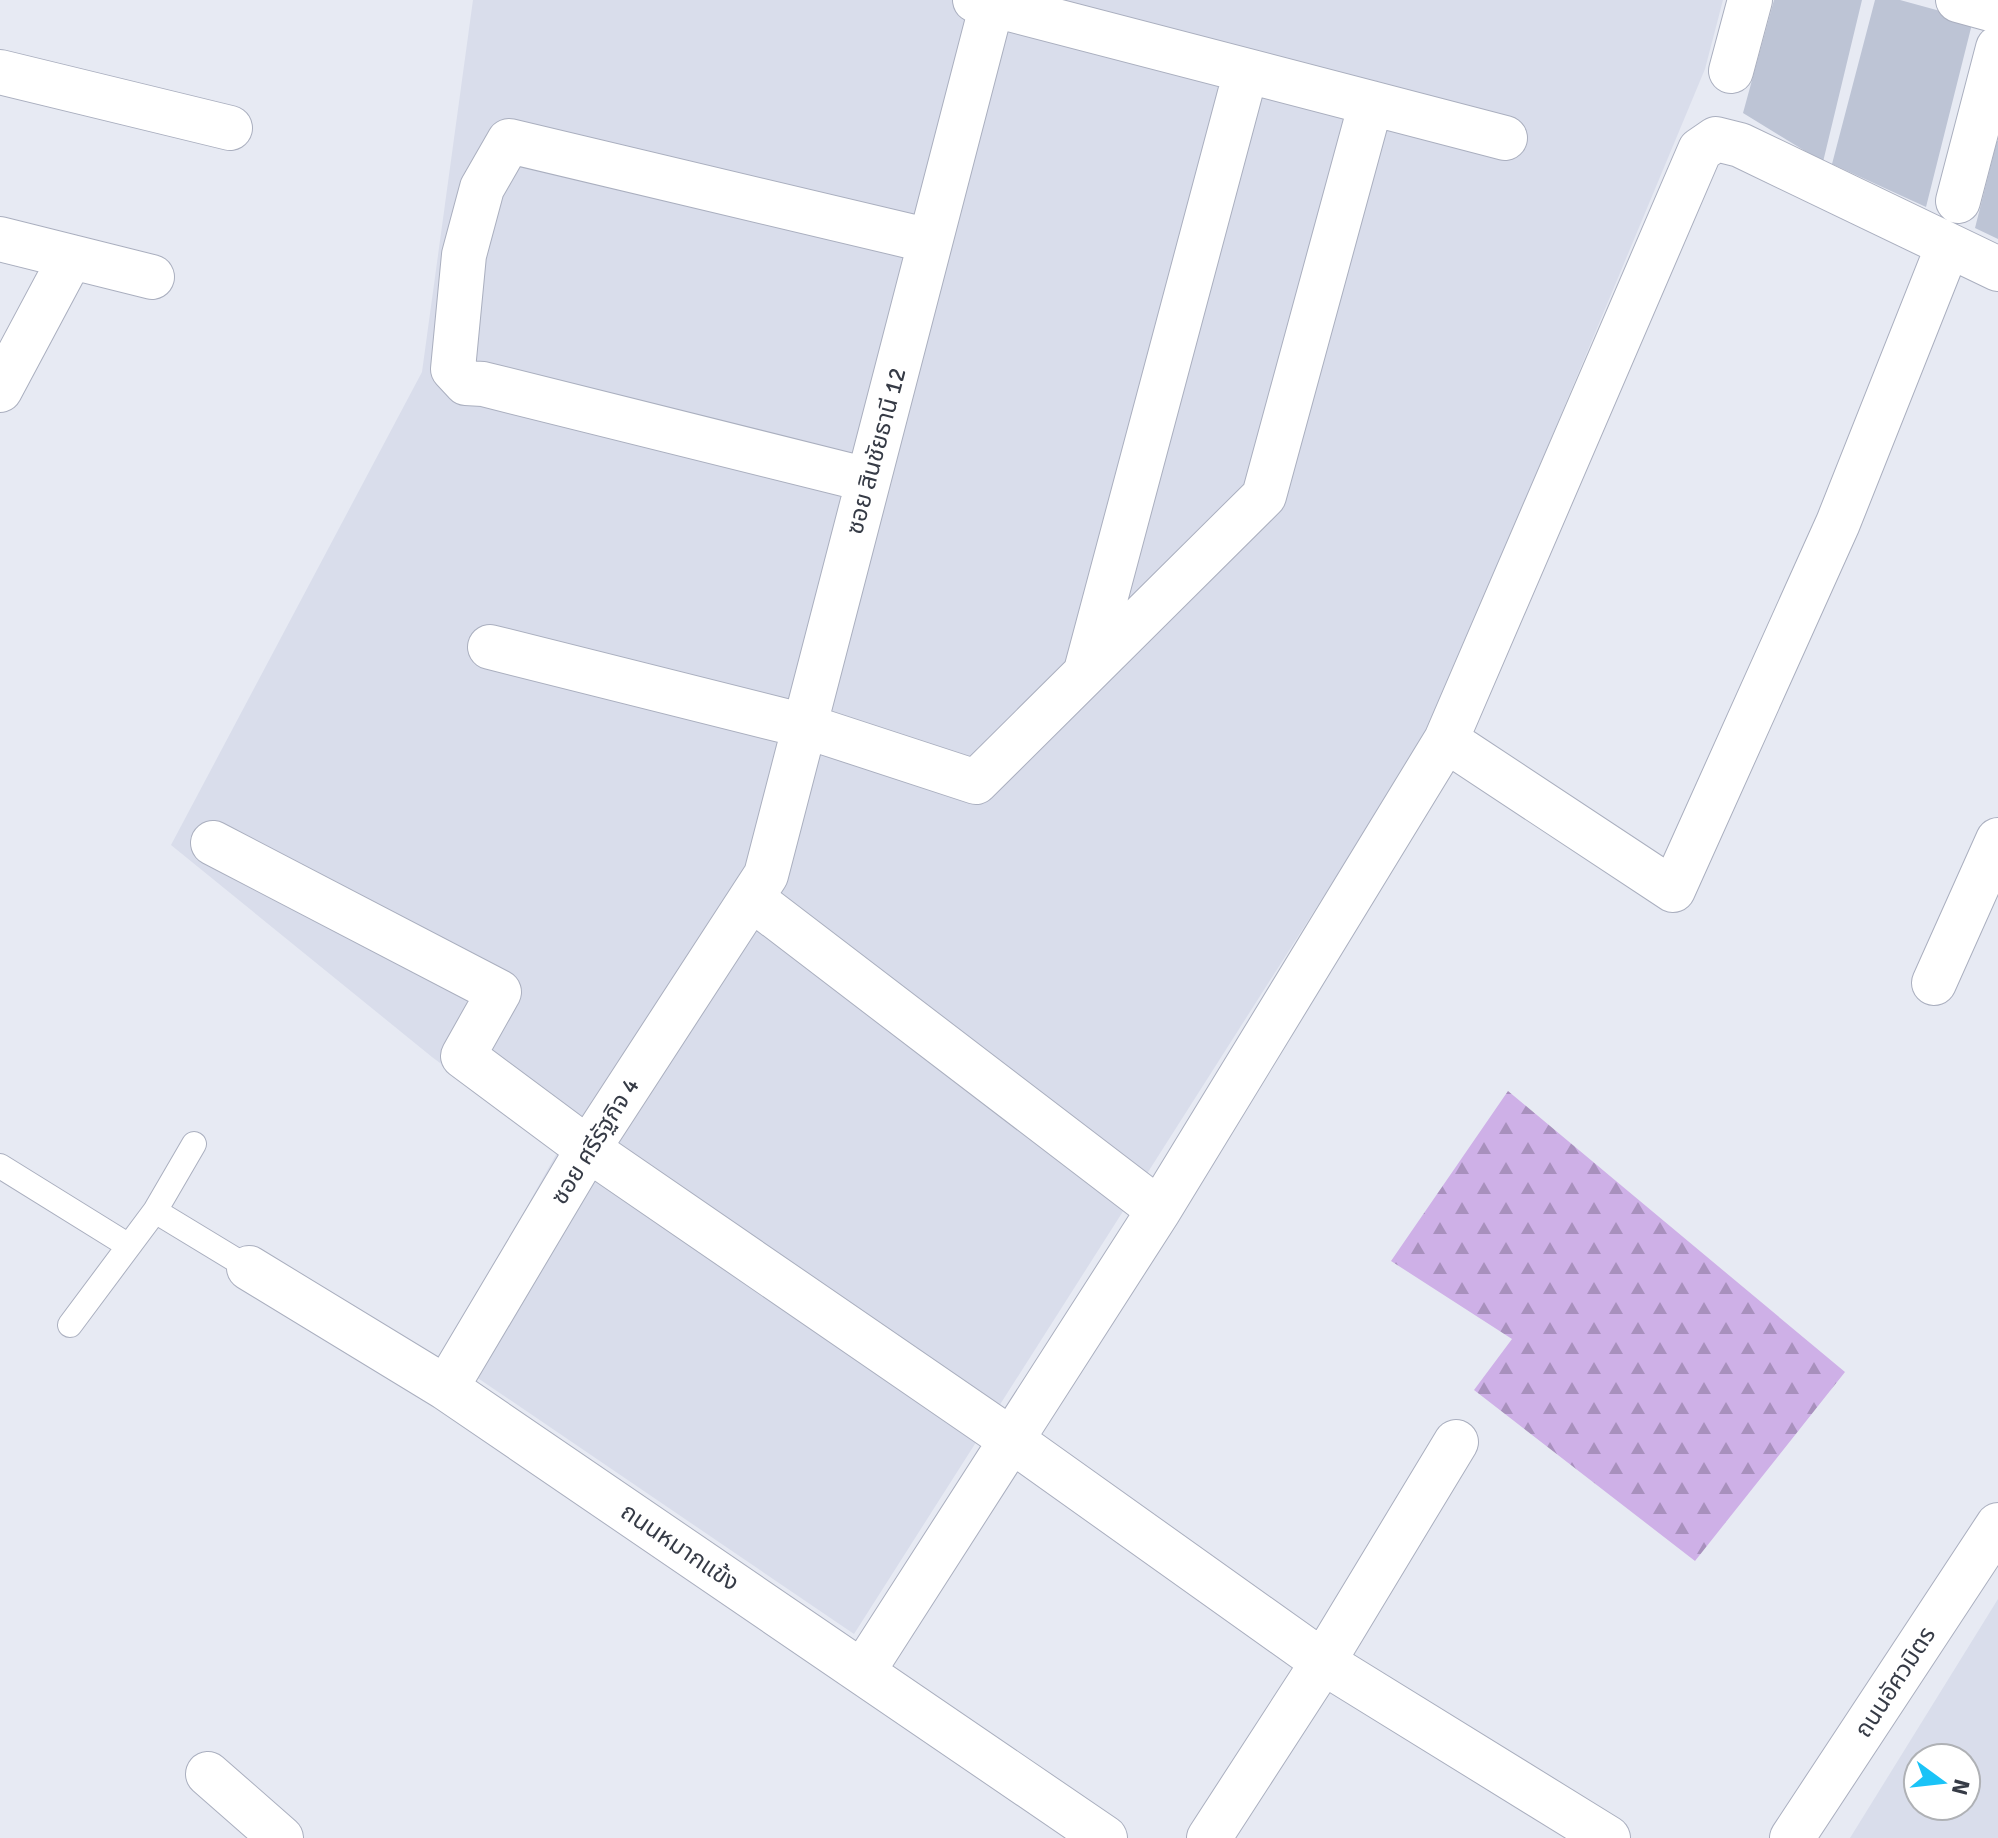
<svg xmlns="http://www.w3.org/2000/svg" width="1998" height="1838" font-family="Signika,'Noto Sans Thai',sans-serif">
	<style>
		.residential { fill: #d9ddeb; fill-rule: evenodd }
		.forest { fill: url(#forest-firs) }
		.building { fill: #bdc4d5 }
		.lines { fill: none; stroke-linecap: round; stroke-linejoin: round }
		.lane-casing { stroke: #aaafbf; stroke-width: 26 }
		.street-casing { stroke: #aaafbf; stroke-width: 46 }
		.lane { stroke: #fff; stroke-width: 24 }
		.street { stroke: #fff; stroke-width: 44 }
		.labels { text-anchor: middle; dominant-baseline: central; stroke-width: 6; stroke-linejoin: round; paint-order: stroke }
		.street-label { font-size: 24px; fill: #363b46; stroke: #fff }
	</style>
	<defs>
		<pattern id="forest-firs" width="22" height="20" patternUnits="userSpaceOnUse" patternTransform="scale(2)"><rect width="22" height="20" fill="#ceb0e7"/><path d="M5 1l3.5 6h-7zM16 11l3.5 6h-7z" fill="#a890bd"/></pattern>
	</defs>
	<rect width="100%" height="100%" fill="#e7eaf3"/>
	<path class="residential" d="M473,0H1723L1705,69L1430,729L854,1634L444,1355L558,1151L432,1057L171,845L422,372Z
		M1998,1599V1838H1850ZM1966,1758V1806H1918V1758Z"/>
	<path class="forest" d="M1508,1091L1845,1372L1695,1561L1474,1390L1512,1339L1391,1261Z"/>
	<path class="building" d="M1774,0H1862L1823,162L1743,113Z
		M1875,0H1900L1973,20L1926,207L1832,164Z
		M1997,141H1998V239L1975,228Z"/>
	<g class="lines">
		<defs>
			<path id="lane" d="M0,1166L129,1246
				M155,1211L249,1268
				M70,1325L155,1211L194,1144"/>
			<path id="street" d="M975,0L1505,138
				M1958,0L1998,11
				M1731,71L1750,0
				M0,72L230,128
				M1958,201L1998,48
				M0,239L152,277
				M1948,246L1838,523L1673,890L1446,740L1700,150L1716,139L1740,145L1998,269
				M0,390L71,257
				M868,480L483,384L466,383L453,369L464,255L482,188L509,141L930,241
				M490,647L805,726L976,782L1264,496L1371,103
				M1086,671L1246,71
				M213,843L499,992L463,1056L588,1149L1010,1439L1323,1662L1608,1838
				M751,898L1159,1210L863,1671
				M1934,983L1998,840
				M1159,1210L1446,740
				M249,1268L446,1388L1105,1838
				M446,1388L588,1149L766,875L993,0
				M208,1774L281,1838
				M1209,1838L1323,1662L1456,1442
				M1792,1838L1998,1525"/>
		</defs>
		<use href="#lane" class="lane-casing"/>
		<use href="#street" class="street-casing"/>
		<use href="#lane" class="lane"/>
		<use href="#street" class="street"/>
	</g>
	<g class="labels">
		<g class="street-label">
			<text transform="translate(876 451) rotate(-75)">ซอย สินชัยธานี 12</text>
			<text transform="translate(595 1141) rotate(-58)">ซอย ศรีรัฐกิจ 4</text>
			<text transform="translate(680 1547) rotate(34)">ถนนหมากแข้ง</text>
			<text transform="translate(1895 1682) rotate(-57)">ถนนอัศวมิตร</text>
		</g>
	</g>
	<g transform="translate(1942 1782) rotate(105)"><circle r="38" fill="#ffffff" stroke="#afb1b5" stroke-width="2"/>
	<path d="M0-6L14 30L0 20L-14 30Z" fill="#1ac3f7"/>
	<text y="-12" font-size="22" font-weight="bold" text-anchor="middle" fill="#363b46">N</text>
	</g>
</svg>
